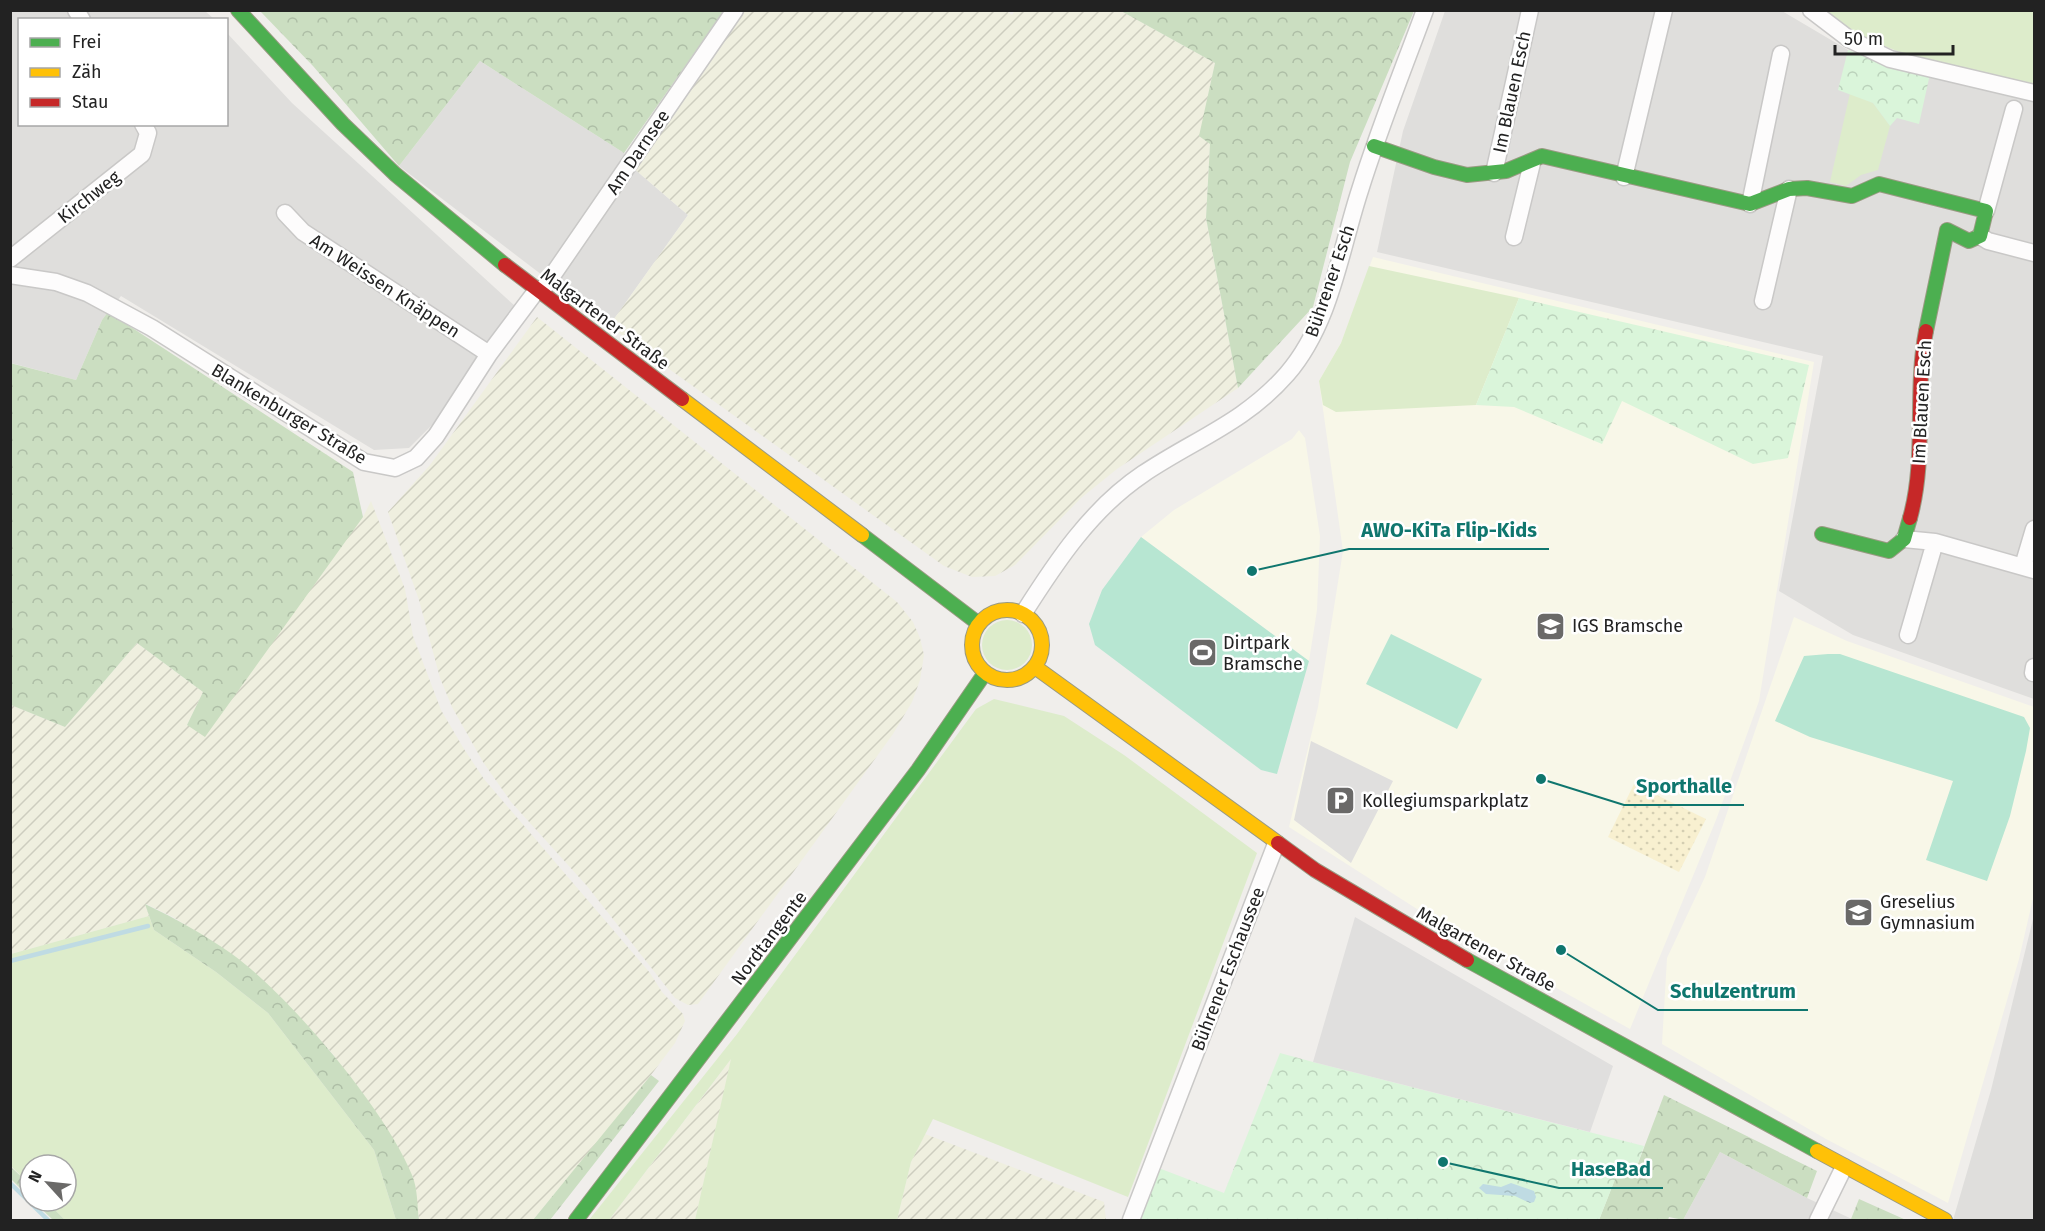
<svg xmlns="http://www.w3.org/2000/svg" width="2045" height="1231" font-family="'Fira Sans',sans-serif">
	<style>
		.residential { fill: #dfdedc }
		.education { fill: #f8f7e8 }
		.farmland { fill: url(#farmland-furrows) }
		.grass { fill: #ddeccb }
		.forest { fill: url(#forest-crowns) }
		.sand { fill: url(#sand-dots) }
		.park { fill: url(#park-crowns) }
		.pitch { fill: #b7e6d2 }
		.parking { fill: #e0dfde }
		.water { fill: url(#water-ripples) }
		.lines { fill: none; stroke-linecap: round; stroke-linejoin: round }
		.stream { stroke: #bfdbe3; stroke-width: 4.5 }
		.street-casing { stroke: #c9c8c7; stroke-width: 19 }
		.fast-casing { stroke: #999a82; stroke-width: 16 }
		.slow-casing { stroke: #999a82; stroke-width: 16 }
		.jam-casing { stroke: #999a82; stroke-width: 16 }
		.street { stroke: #fdfcfc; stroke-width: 16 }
		.fast { stroke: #4caf50; stroke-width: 14 }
		.slow { stroke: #ffc107; stroke-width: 14 }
		.jam { stroke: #c62828; stroke-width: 14 }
		.labels { text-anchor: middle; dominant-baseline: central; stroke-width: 5; stroke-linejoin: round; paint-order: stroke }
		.street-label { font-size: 18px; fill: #222; stroke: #fff }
		.poi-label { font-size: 18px; fill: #222; stroke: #fff; text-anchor: start }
		.leader { fill: none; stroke: #0f766e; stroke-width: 2 }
		.callout-dot { fill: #0f766e; stroke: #fff; stroke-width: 2 }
		.callout-label { font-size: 20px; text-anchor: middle; font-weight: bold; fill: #0f766e; stroke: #fff; stroke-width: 5; stroke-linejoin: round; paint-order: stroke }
	</style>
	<defs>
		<pattern id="farmland-furrows" width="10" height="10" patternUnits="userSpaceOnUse" patternTransform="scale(1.5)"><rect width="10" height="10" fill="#efefdf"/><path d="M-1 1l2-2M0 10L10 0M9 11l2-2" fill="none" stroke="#cdcdbf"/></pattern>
		<pattern id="forest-crowns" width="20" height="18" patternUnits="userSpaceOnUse" patternTransform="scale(1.5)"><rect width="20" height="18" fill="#cbdec1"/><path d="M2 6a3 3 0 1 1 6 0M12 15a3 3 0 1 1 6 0" fill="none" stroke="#aebea6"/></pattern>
		<pattern id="sand-dots" width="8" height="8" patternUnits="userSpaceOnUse" patternTransform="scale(1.5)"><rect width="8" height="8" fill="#f8f0d0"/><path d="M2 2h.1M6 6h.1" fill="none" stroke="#d4ceb2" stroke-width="1.8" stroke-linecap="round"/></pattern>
		<pattern id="park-crowns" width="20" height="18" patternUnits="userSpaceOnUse" patternTransform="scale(1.5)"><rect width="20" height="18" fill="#daf5da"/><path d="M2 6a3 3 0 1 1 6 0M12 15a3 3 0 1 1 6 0" fill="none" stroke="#bbd2bb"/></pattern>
		<pattern id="water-ripples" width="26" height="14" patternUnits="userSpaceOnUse" patternTransform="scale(1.5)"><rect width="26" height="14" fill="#bfdbe3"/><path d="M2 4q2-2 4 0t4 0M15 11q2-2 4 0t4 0" fill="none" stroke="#a4bcc2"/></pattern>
	</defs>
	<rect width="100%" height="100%" fill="#f0eeeb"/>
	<path class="residential" d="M10,11H205L214,19L20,20V124H226L227,33L292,103L515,306L436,421L409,448L374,450L121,296L102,320L76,380L11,363Z
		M1445,11H1782L1848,50L1876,61L2034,102V699L1853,635L1779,591L1823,356L1377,252L1403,131Z
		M480,61L624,153L632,167L688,215L609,326L399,166Z
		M2034,915V1220H1953L1991,1090Z
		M1720,1152L1807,1198L1854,1220H1683Z"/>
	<path class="education" d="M1373,257L1814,362L1759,701L1716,820L1630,1029L1431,918L1289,827L1318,707L1343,551L1319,381L1341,343Z
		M1299,430L1305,438L1320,536L1317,610L1309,661L1141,537L1174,510L1292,439Z
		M1794,617L1847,641L2034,707V894L2019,959L1948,1203L1826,1139L1662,1044L1667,958L1705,877Z"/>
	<path class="farmland" d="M1005,10L1012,15L1015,10L1121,11L1215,63L1200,136L1210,144L1206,218L1238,388L1117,469L1081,498L1015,565L995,576L972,577L944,566L609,326L688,215L632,167L743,11Z
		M537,317L897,602L913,622L920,638L924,655L920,680L912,702L893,734L698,1004L688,1005L675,998L587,886L511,802L483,762L452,707L440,678L419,600L388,512L430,465Z
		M371,501L405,589L413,636L441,710L464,749L484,779L650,973L662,992L683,1014L685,1021L675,1043L639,1091L533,1220H419L413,1178L363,1096L332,1053L276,993L233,955L173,917L146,904L149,916L11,954V705L65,727L137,643L203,692L187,725L363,517Z
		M732,1057L695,1220H609L720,1074Z
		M925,1134L1104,1202L1106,1220H897L911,1162Z"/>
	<path class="grass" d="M1822,11H2034V86C1957,67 1888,60 1822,11Z
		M1850,93L1873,103L1890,126L1878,170L1861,175L1846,186L1830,182Z
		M1369,266L1519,298L1476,405L1336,412L1323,405L1319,381L1341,343Z
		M982 645a25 25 0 1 1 50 0a25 25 0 1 1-50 0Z
		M994,699L1064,716L1124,755L1257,853L1128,1197L933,1119L911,1162L897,1220H695L731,1059L609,1220H589L737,1034L976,709Z
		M149,916L154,930L216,972L268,1013L374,1150L396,1220H65L46,1201H66V1165H30V1185L11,1166V954Z"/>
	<path class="forest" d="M260,11H724L624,153L480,61L399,166L313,66Z
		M1121,11H1414L1350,162L1313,307L1238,388L1206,218L1210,144L1199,136L1215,63Z
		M108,312L353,472L363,517L205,737L187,725L203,692L137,643L65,727L11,705L10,363L76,380L102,320Z
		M145,904C175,918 205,935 232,954C289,995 386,1110 412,1175C418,1189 417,1206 419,1220H396L374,1150L268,1013L216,972L154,930Z
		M651,1075L659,1081L550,1220H533Z
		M1664,1095L1817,1171L1807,1198L1720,1152L1683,1220L1669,1217L1668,1220H1599L1622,1161L1637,1166Z
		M10,1166L30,1185V1198L11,1179Z
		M1859,1199L1906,1220H1854L1851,1219Z
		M33,1201H46L65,1220H53Z"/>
	<path class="sand" d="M1634,784L1706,819L1679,872L1608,837Z"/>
	<path class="park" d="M1848,50L1876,61L1930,74L1919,124L1897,118L1890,126L1873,103L1838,90Z
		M1519,298L1809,365L1788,458L1753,464L1622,401L1602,444L1514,407L1476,405Z
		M1280,1053L1313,1062L1644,1146L1637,1166L1622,1162L1599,1220H1136L1156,1167L1224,1193Z"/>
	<path class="pitch" d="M1141,537L1309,661L1277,774L1261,770L1095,645L1089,624L1102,590Z
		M1391,634L1482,679L1457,729L1366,684Z
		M1828,654H1840L2024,717L2030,728L2026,751L2010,816L1987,881L1926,860L1953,781L1810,737L1775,721L1804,656Z"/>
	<path class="parking" d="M1311,741L1393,781L1351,863L1294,820Z
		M1355,917L1613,1066L1590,1132L1313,1062Z"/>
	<path class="water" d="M1511,1183L1534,1191L1536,1197L1534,1202L1530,1203L1515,1196L1486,1194L1479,1188L1483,1184L1501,1187Z"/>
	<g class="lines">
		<path class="stream" d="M10,961L148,926
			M10,1183L48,1220"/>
		<defs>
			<path id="street" d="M76,10L82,20
				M1811,10L1849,39L1890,59L2034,93
				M1494,173L1530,10
				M1624,177L1664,10
				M1750,204L1781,54
				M1986,211L2014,109
				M285,213L303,232L489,354
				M1980,236L1988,241L2034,253
				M1514,237L1532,163
				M10,259L142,154L148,133L143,124
				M10,275L56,282L87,293L152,328L364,462L395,468L416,458L436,436L489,354L537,290
				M541,292L735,10
				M1763,301L1789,189
				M1904,539L1935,542L2034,570
				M2023,566L2034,529
				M1023,614C1056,562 1091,509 1143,474C1195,439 1244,423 1287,374C1331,323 1340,251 1360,190C1379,129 1403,70 1425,10
				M1908,635L1935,542
				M2033,673L2034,667
				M1131,1220L1276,844
				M1818,1220L1844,1167"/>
			<path id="fast" d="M238,10L343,124L395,174L505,265
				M1374,146L1434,167L1467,175L1506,171L1542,156L1750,204L1789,189L1807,188L1852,196L1879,184L1986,211L1980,236L1969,241L1947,230L1926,331
				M1822,534L1889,551L1904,539L1910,518
				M862,535L979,624
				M1467,960L1817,1151
				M576,1220L918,770L985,673"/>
			<path id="slow" d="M682,399L862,535
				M972 645a35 35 0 1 1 70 0a35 35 0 1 1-70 0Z
				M1035,667L1278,843
				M1817,1151L1945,1220"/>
			<path id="jam" d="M505,265L682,399
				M1910,518C1927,457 1914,393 1926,331
				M1278,843L1315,870L1467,960"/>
		</defs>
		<use href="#street" class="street-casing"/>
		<use href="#fast" class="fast-casing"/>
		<use href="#slow" class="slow-casing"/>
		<use href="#jam" class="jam-casing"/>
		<use href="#street" class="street"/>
		<use href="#fast" class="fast"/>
		<use href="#slow" class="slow"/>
		<use href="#jam" class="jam"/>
	</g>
	<defs>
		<symbol id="school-square" viewBox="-11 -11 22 22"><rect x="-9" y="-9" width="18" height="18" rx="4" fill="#6a6968" stroke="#fff"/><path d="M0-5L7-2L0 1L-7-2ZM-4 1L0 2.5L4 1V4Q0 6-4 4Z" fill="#fff"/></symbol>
		<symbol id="stadium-square" viewBox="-11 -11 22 22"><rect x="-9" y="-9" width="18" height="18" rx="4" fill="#6a6968" stroke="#fff"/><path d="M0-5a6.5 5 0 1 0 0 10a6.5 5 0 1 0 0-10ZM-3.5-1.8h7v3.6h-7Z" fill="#fff"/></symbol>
		<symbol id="parking-square" viewBox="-11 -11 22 22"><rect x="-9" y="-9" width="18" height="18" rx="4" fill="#6a6968" stroke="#fff"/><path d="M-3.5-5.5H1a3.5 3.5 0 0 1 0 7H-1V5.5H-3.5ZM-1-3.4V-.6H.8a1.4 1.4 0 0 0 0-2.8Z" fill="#fff"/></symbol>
	</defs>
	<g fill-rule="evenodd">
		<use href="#school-square" x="1534" y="610" width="33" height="33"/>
		<use href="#stadium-square" x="1186" y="636" width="33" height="33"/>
		<use href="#parking-square" x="1324" y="784" width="33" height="33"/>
		<use href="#school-square" x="1842" y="896" width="33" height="33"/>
	</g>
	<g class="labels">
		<g class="street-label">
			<text transform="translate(1512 92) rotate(-78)">Im Blauen Esch</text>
			<text transform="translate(638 152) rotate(-56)">Am Darnsee</text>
			<text transform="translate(89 197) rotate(-38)">Kirchweg</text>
			<text transform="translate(1330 281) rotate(-71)">Bührener Esch</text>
			<text transform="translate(385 286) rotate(33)">Am Weissen Knäppen</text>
			<text transform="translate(605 319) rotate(37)">Malgartener Straße</text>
			<text transform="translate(1922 402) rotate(-87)">Im Blauen Esch</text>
			<text transform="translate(289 414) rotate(31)">Blankenburger Straße</text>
			<text transform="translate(769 938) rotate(-53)">Nordtangente</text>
			<text transform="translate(1486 949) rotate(29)">Malgartener Straße</text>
			<text transform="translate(1228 969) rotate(-69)">Bührener Eschaussee</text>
		</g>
		<g class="poi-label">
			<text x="1572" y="626">IGS Bramsche</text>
			<text x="1223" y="643">Dirtpark<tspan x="1223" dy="21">Bramsche</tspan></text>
			<text x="1362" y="801">Kollegiumsparkplatz</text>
			<text x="1880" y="902">Greselius<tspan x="1880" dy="21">Gymnasium</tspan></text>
		</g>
	</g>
	<path class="leader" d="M1252 571L1349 549H1549M1541 779L1624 805H1744M1561 950L1658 1010H1808M1443 1162L1559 1188H1663"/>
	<g class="callout-dot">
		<circle cx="1252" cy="571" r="6"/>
		<circle cx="1541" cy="779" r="6"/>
		<circle cx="1561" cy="950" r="6"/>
		<circle cx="1443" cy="1162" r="6"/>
	</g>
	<g class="callout-label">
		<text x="1449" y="537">AWO-KiTa Flip-Kids</text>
		<text x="1684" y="793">Sporthalle</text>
		<text x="1733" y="998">Schulzentrum</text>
		<text x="1611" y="1176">HaseBad</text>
	</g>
	<rect width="2045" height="1231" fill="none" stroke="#222222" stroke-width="24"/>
	<rect x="18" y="18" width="210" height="108" fill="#ffffff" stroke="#a7a7a7" stroke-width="1.5"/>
	<rect x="30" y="38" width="30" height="9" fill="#4caf50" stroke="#a7a7a7" stroke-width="1.5"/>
	<text x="72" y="48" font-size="18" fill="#222222">Frei</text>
	<rect x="30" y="68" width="30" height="9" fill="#ffc107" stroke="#a7a7a7" stroke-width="1.5"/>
	<text x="72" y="78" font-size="18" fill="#222222">Zäh</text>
	<rect x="30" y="98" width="30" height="9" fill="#c62828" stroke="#a7a7a7" stroke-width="1.5"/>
	<text x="72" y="108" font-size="18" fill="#222222">Stau</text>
	<g transform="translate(48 1183) rotate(297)"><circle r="28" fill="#ffffff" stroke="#a7a7a7" stroke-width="1.5"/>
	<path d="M0-4.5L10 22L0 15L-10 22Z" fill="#6a6968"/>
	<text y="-9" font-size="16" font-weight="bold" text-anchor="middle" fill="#222222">N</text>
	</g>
	<path d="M1835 45v9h118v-9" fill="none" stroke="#222222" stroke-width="3"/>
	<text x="1844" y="45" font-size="18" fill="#222222" stroke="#ffffff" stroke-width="4.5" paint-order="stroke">50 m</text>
</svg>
